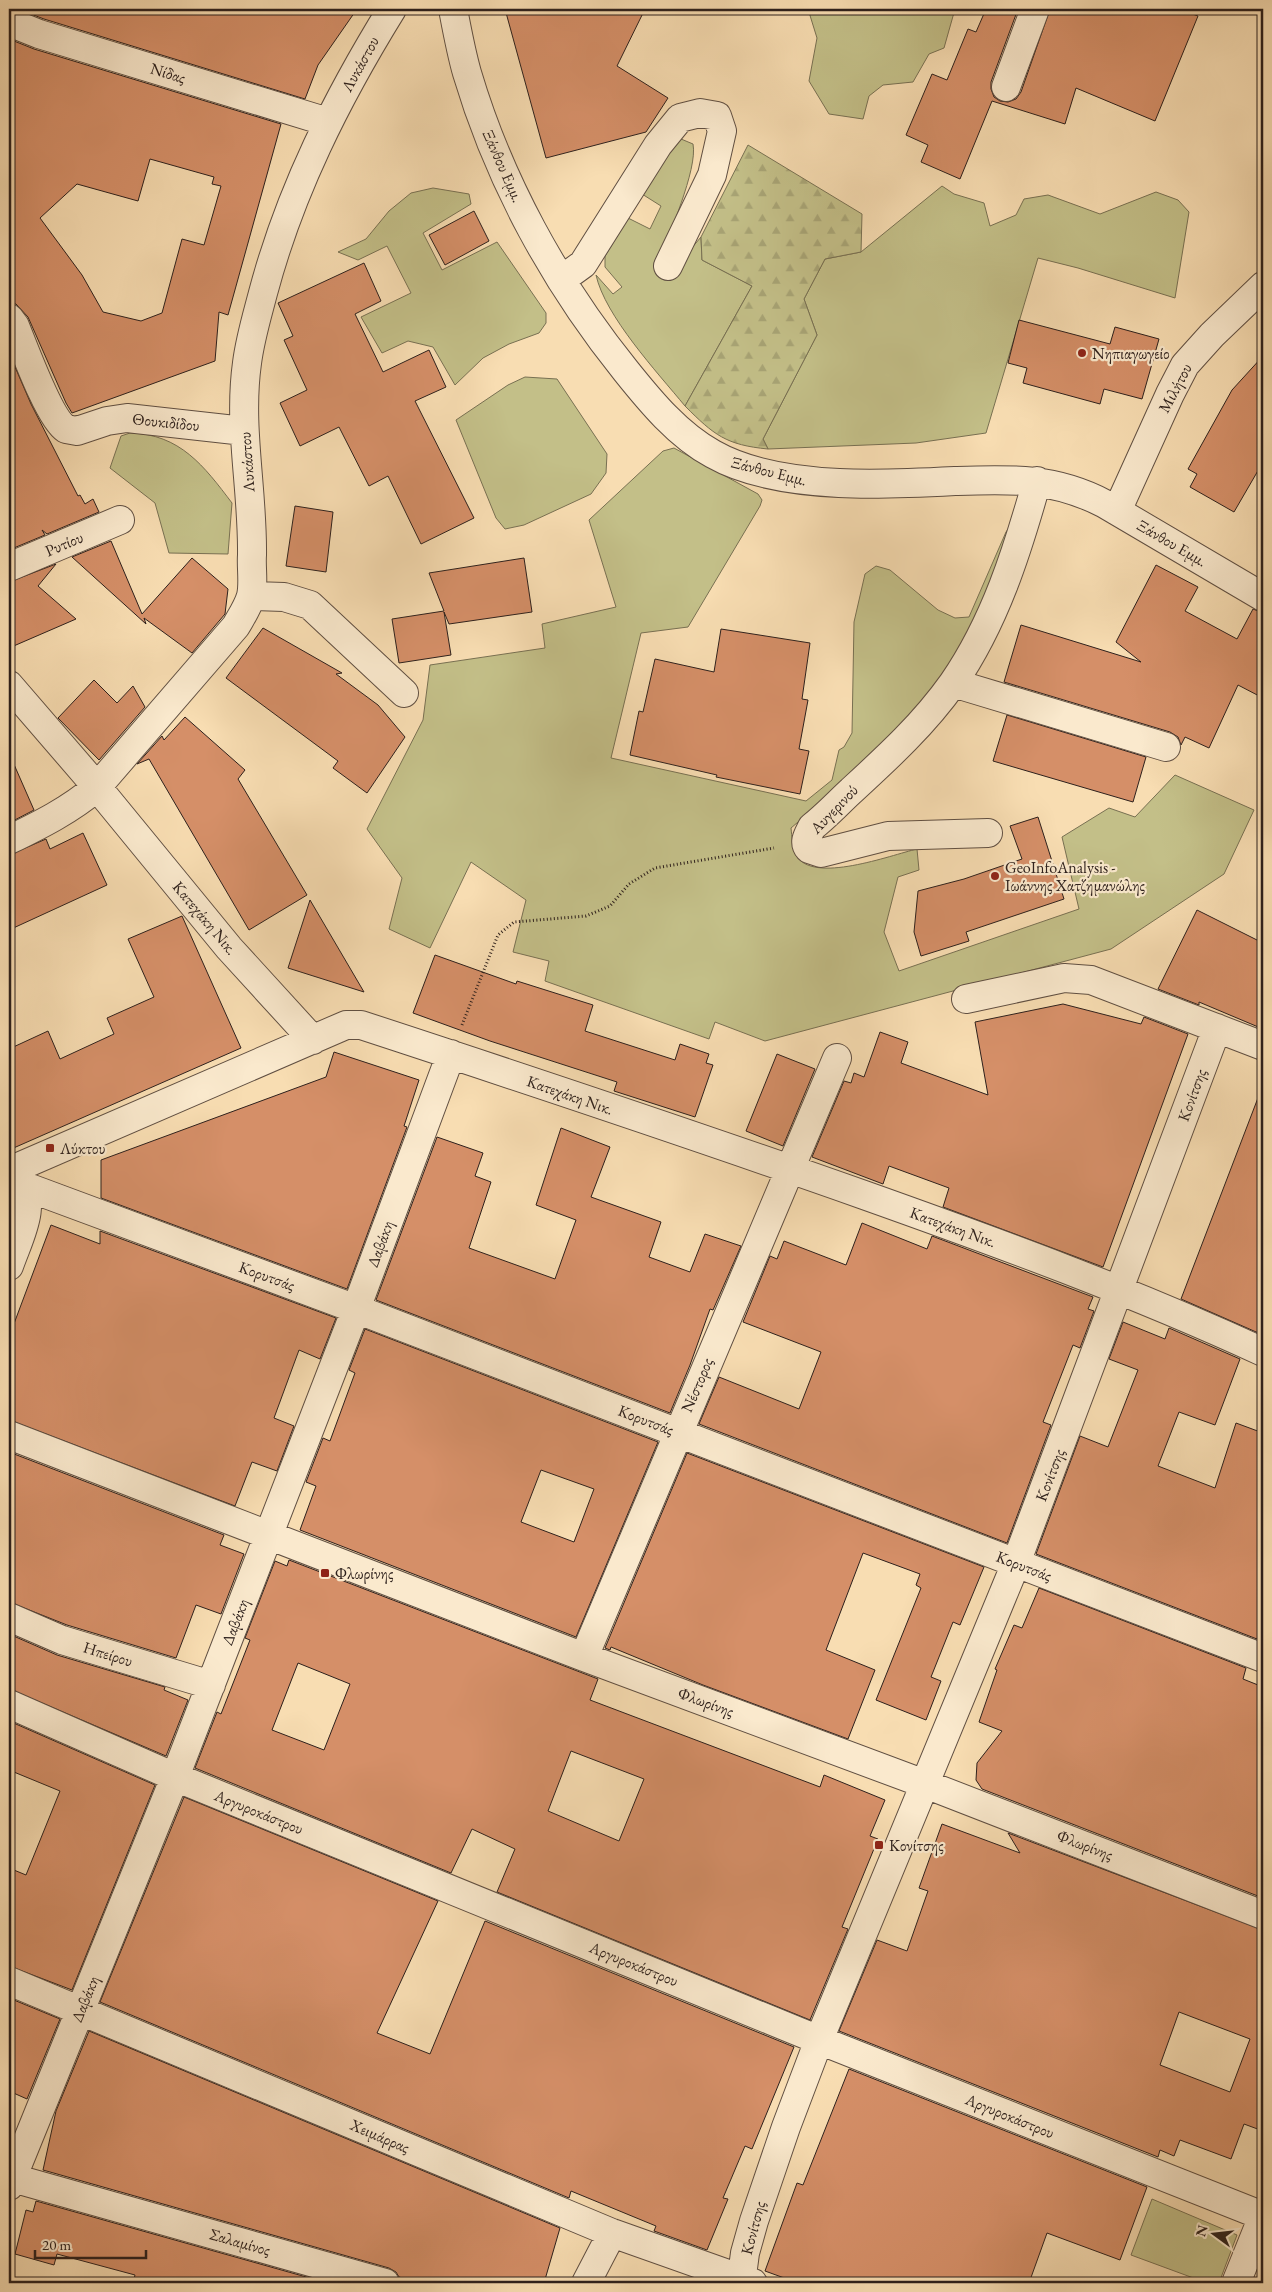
<svg xmlns="http://www.w3.org/2000/svg" width="1272" height="2292" font-family="'EB Garamond',serif">
	<style>
		.grass { fill: #c3bf88; stroke: #787052 }
		.forest { fill: url(#forest-firs); stroke: #787052 }
		.building { fill: #d58f68; stroke: #2d201c; fill-rule: evenodd }
		.lines { fill: none; stroke-linecap: round; stroke-linejoin: round }
		.minor-casing { stroke: #604f42; stroke-width: 30 }
		.path { stroke: #2d201c; stroke-width: 3; stroke-dasharray: 1 2.5; stroke-linecap: butt }
		.minor { stroke: #fae9cd; stroke-width: 28 }
		.poi-dot { fill: #8f2418; stroke: #fae9cd; stroke-width: 2 }
		.labels { text-anchor: middle; dominant-baseline: central; stroke-width: 4.5; stroke-linejoin: round; paint-order: stroke }
		.street-label { font-size: 16px; fill: #2d201c; stroke: #fae9cd }
		.poi-label { font-size: 16px; fill: #2d201c; stroke: #fae9cd; text-anchor: start }
	</style>
	<defs>
		<pattern id="forest-firs" width="22" height="20" patternUnits="userSpaceOnUse" patternTransform="scale(1.25)"><rect width="22" height="20" fill="#c3bf88"/><path d="M5 1l3.5 6h-7zM16 11l3.5 6h-7z" fill="#a8a475"/></pattern>
	</defs>
	<rect width="100%" height="100%" fill="#f8ddb2"/>
	<filter id="stains"><feTurbulence type="fractalNoise" baseFrequency=".004" numOctaves="4"/><feColorMatrix values="0 0 0 0 .2 0 0 0 0 .09 0 0 0 0 .02 0 0 0 .5 -.17"/></filter>
	<radialGradient id="worn" r=".72"><stop offset=".6" stop-color="#630" stop-opacity="0"/><stop offset="1" stop-color="#630" stop-opacity=".3"/></radialGradient>
	<path class="grass" d="M808,9H955L944,48L929,54L913,82L883,85L869,96L863,119L829,114L809,81L817,38Z
		M681,139L693,144C698,169 668,236 659,263H679L701,237L702,260L752,286L685,406C657,372 605,316 596,275L613,294L622,287L605,267V256L628,218L650,229L661,206L642,194L670,148Z
		M942,186L954,194L984,203L990,226L1016,215L1024,199L1048,195L1100,214L1156,192L1178,200L1189,212L1175,298L1078,268L1038,258L986,433L916,443L768,449L763,439L817,335L804,299L825,259L861,252Z
		M433,188L469,194L471,204L423,233L442,270L497,242L546,313V323L539,333L509,344L483,358L455,385L433,347L408,341L382,353L361,317L411,293L387,246L358,260L338,252L366,239L389,211L411,193Z
		M525,377L557,379L607,454L606,473L591,494L524,525L505,529L496,518L456,420L508,385Z
		M130,433C180,434 204,466 232,503L228,554L169,553L155,503L110,468L121,436Z
		M674,448L758,494L762,500L760,506L688,627L641,633L611,758L806,801L832,780L839,750L844,747L852,733L854,622L865,574L876,566L890,570L938,610L955,618L969,617L1006,532L1011,525L1018,524L972,630L923,704L811,811L791,828C792,836 792,847 796,855C812,885 891,855 917,849L919,870L898,877L884,932L899,971L1079,909L1062,837L1109,808L1135,817L1175,775L1254,810L1224,874L1111,949L765,1041L715,1022L709,1039L545,981L549,961L513,952L526,900L471,862L430,948L389,929L402,878L367,829L423,720L430,665L545,648L542,624L616,607L589,520L663,451Z
		M1152,2199L1237,2235L1219,2283H1207L1131,2255Z"/>
	<path class="forest" d="M748,145L862,214L861,252L825,259L804,299L817,335L763,439L768,449C726,445 714,435 685,406L752,286L702,260L701,237Z"/>
	<path class="building" d="M18,9H357L318,65L305,99L44,19Z
		M505,9H645L617,66L668,98L646,132L546,158Z
		M986,9H1018L991,82V89L994,97L1000,101L1008,102L1016,99L1021,92L1050,9H1179L1198,16L1155,121L1076,88L1065,124L992,101L960,179L921,162L928,145L906,135L932,74L947,80L968,29L976,32Z
		M9,39L34,49L281,124L228,315L219,312L215,361L72,413L66,403L28,317L16,304L9,303ZM150,159L214,177L212,184L221,186L204,245L182,239L162,313L141,321L103,312L82,275L40,218L77,184L138,201Z
		M474,211L489,241L445,265L429,235Z
		M364,263L381,301L355,314L383,372L429,350L446,387L415,401L474,518L421,544L388,476L369,486L339,427L300,446L280,403L307,390L284,340L293,336L278,303Z
		M1019,320L1110,344L1115,327L1159,339L1142,399L1104,389L1100,404L1023,383L1027,368L1008,363Z
		M9,353L31,404L78,496L80,495L85,504L93,499L99,512L47,534L42,530L45,535L9,550Z
		M1263,356V462L1234,512L1190,487L1197,474L1188,469L1232,390Z
		M295,506L333,512L326,572L286,566Z
		M111,541L142,614L192,558L228,589L225,614L192,653L144,618L146,624L72,557Z
		M524,558L532,612L449,624L444,612L451,655L399,663L392,619L444,611L429,573Z
		M56,564L38,586L76,619L9,648V582Z
		M1156,565L1198,587L1185,611L1237,639L1253,609L1263,613V698L1238,685L1209,748L1185,737L1181,745L1178,737L1170,732L1004,682L1021,625L1141,662L1116,642Z
		M263,628L342,673L336,674L378,705L405,737L367,793L333,768L338,761L226,678Z
		M721,629L810,643L802,699L808,700L799,749L809,751L800,794L716,777L717,775L630,755L639,711L643,712L655,659L714,672Z
		M94,680L117,703L133,686L145,707L99,760L58,718Z
		M1007,715L1146,757L1133,802L993,761Z
		M185,717L245,770L238,779L307,895L249,930L149,759L137,764L162,736L164,740Z
		M9,753L34,810L9,823Z
		M1038,817L1064,899L966,932L969,941L921,956L914,932L918,891L964,879L1022,859L1010,826Z
		M83,833L107,885L9,930V855L46,839L50,849Z
		M310,900L364,992L288,968Z
		M1197,910L1263,943V1029L1199,1002V1005L1158,989Z
		M182,916L241,1048L9,1150V1049L48,1031L60,1059L114,1034L107,1018L154,997L128,939Z
		M435,955L516,984L517,981L593,1005L585,1031L675,1060L680,1044L709,1054L706,1063L713,1065L695,1117L614,1091L617,1082L490,1041L413,1013Z
		M1063,1004L1141,1024L1144,1017L1188,1034L1103,1267L943,1207L949,1188L889,1166L883,1184L812,1157L844,1081L851,1083L854,1073L864,1077L880,1032L908,1042L901,1063L988,1095L975,1022Z
		M334,1052L419,1080L404,1126L407,1127L347,1289L101,1198V1160L326,1077Z
		M777,1054L815,1069L783,1146L746,1131Z
		M1261,1090L1263,1091V1335L1181,1299Z
		M561,1128L610,1147L591,1197L661,1222L649,1257L690,1272L705,1234L741,1246L713,1310L710,1309L690,1365L670,1413L376,1300L437,1137L483,1153L475,1176L491,1182L469,1248L555,1279L576,1220L536,1205Z
		M862,1223L927,1249L932,1236L1093,1297L1088,1309L1094,1311L1080,1348L1073,1345L1043,1422L1051,1425L1007,1543L699,1424L719,1377L799,1409L821,1352L743,1322L770,1256L777,1259L784,1241L846,1265Z
		M51,1225L100,1244V1231L336,1318L320,1359L299,1350L274,1418L294,1426L277,1471L252,1462L235,1506L9,1420V1337Z
		M1123,1322L1165,1339L1169,1328L1240,1359L1215,1425L1179,1412L1158,1466L1215,1488L1236,1423L1263,1433V1619L1257,1639L1036,1554L1080,1436L1108,1447L1138,1370L1109,1359Z
		M365,1329L658,1442L576,1637L300,1530L316,1486L306,1482L323,1438L330,1441L355,1373L349,1370ZM541,1470L594,1489L574,1542L521,1522Z
		M9,1452L224,1535L220,1545L244,1554L221,1614L196,1605L176,1658L67,1625L9,1602Z
		M687,1453L984,1567L960,1625L953,1622L931,1677L941,1681L926,1720L876,1700L921,1588L916,1585L920,1574L863,1553L826,1650L875,1670L848,1739L703,1685L611,1647L610,1650L605,1648Z
		M289,1560L598,1679L590,1700L820,1787L824,1775L885,1800L870,1836L878,1839L842,1927L848,1929L810,2020L497,1892L515,1849L472,1829L451,1873L195,1768L217,1712L221,1714L250,1640L245,1638L275,1561L287,1566ZM298,1663L350,1684L324,1750L272,1730ZM571,1751L644,1779L619,1841L548,1811Z
		M1039,1588L1246,1668L1243,1679L1263,1687V1898L982,1789L976,1780L977,1763L1002,1731L979,1722L997,1670L995,1669L1014,1625L1022,1628Z
		M9,1634L57,1655L165,1687L164,1690L188,1700L166,1756L9,1689Z
		M9,1721L155,1785L72,1990L9,1966V1868L26,1875L60,1791L9,1770Z
		M184,1797L438,1901L377,2033L430,2054L485,1921L794,2047L752,2149L745,2146L723,2198L728,2199L707,2250L654,2231L656,2226L571,2191L569,2198L100,2002Z
		M942,1824L1020,1853L1008,1833L1263,1930V2131L1244,2124L1231,2159L1180,2140L1174,2156L1160,2150L1158,2157L839,2031L877,1940L907,1951L928,1891L919,1888ZM1179,2012L1250,2039L1230,2092L1160,2065Z
		M9,1998L60,2019L27,2099L9,2091Z
		M89,2031L560,2228L544,2283H421L399,2277L396,2272L389,2268L43,2170L56,2111Z
		M849,2069L1147,2187L1120,2260L1047,2233L1029,2283H798L765,2271L797,2183L803,2185Z
		M36,2201L317,2280L316,2283H133L135,2275L57,2254L54,2265L15,2254L26,2210L33,2212Z"/>
	<g class="lines">
		<defs>
			<path id="minor" d="M453,9C457,30 461,52 467,73C499,181 555,283 626,371C650,401 678,435 713,454C750,475 797,481 839,483C878,485 917,483 955,481C1010,479 1054,477 1105,504L1263,597
				M9,22L39,34L328,122
				M1006,87L1035,9
				M561,280L583,264L658,145L680,118L700,113L717,116L722,131L712,175L668,266
				M9,318L15,326C24,348 49,418 66,429L77,431L107,421L127,418L244,431
				M1117,511L1170,394L1185,365L1212,335L1263,286
				M9,567L120,520
				M251,596L284,597L310,605L404,693
				M953,683L1166,747
				M9,685L97,787L229,948L313,1040
				M988,833L888,836L821,853L809,849C803,842 808,835 812,827C826,816 838,803 851,791C888,757 924,724 953,683C995,622 1017,552 1037,481
				M9,840C40,825 70,810 97,787L236,626C241,617 248,607 251,596C254,583 251,568 252,555C253,490 238,427 247,363C250,339 257,316 263,293C290,191 337,98 392,9
				M966,999L1064,978L1091,980L1263,1046
				M9,1171L346,1025H361C529,1080 697,1136 864,1195C999,1243 1133,1292 1263,1352
				M27,1187L356,1309L1263,1658
				M9,1266C21,1232 37,1208 19,1173
				M9,1435L584,1657L925,1784L1263,1915
				M9,1617L62,1640L211,1685
				M584,1657L837,1058
				M9,1704L175,1777L819,2040L1263,2216
				M9,1981L612,2233L753,2283
				M9,2177L385,2283
				M9,2186L175,1777L356,1309L451,1054
				M586,2283L612,2233
				M741,2283L745,2253L754,2221L786,2127L819,2040L1016,1563L1217,1028
				M1236,2283L1263,2216"/>
		</defs>
		<use href="#minor" class="minor-casing"/>
		<path class="path" d="M462,1025L498,935L514,922L586,916L610,906L629,884L655,868L774,848"/>
		<use href="#minor" class="minor"/>
	</g>
	<g class="poi-dot">
		<circle cx="1082" cy="353" r="5"/>
		<circle cx="995" cy="876" r="5"/>
		<rect x="45" y="1143" width="10" height="10" rx="2.5"/>
		<rect x="320" y="1568" width="10" height="10" rx="2.5"/>
		<rect x="874" y="1840" width="10" height="10" rx="2.5"/>
	</g>
	<g class="labels">
		<g class="street-label">
			<text transform="translate(360 64) rotate(-61)">Λυκάστου</text>
			<text transform="translate(168 73) rotate(17)">Νίδας</text>
			<text transform="translate(503 166) rotate(66)">Ξάνθου Εμμ.</text>
			<text transform="translate(1175 388) rotate(-62)">Μιλήτου</text>
			<text transform="translate(166 422) rotate(6)">Θουκιδίδου</text>
			<text transform="translate(247 462) rotate(-94)">Λυκάστου</text>
			<text transform="translate(769 471) rotate(14)">Ξάνθου Εμμ.</text>
			<text transform="translate(1172 543) rotate(30)">Ξάνθου Εμμ.</text>
			<text transform="translate(64 544) rotate(-23)">Ρυτίου</text>
			<text transform="translate(834 809) rotate(-46)">Αυγερινού</text>
			<text transform="translate(205 918) rotate(50)">Κατεχάκη Νικ.</text>
			<text transform="translate(570 1095) rotate(19)">Κατεχάκη Νικ.</text>
			<text transform="translate(1192 1095) rotate(-70)">Κονίτσης</text>
			<text transform="translate(953 1227) rotate(20)">Κατεχάκη Νικ.</text>
			<text transform="translate(380 1244) rotate(-70)">Δαβάκη</text>
			<text transform="translate(267 1276) rotate(20)">Κορυτσάς</text>
			<text transform="translate(697 1385) rotate(-67)">Νέστορος</text>
			<text transform="translate(646 1420) rotate(21)">Κορυτσάς</text>
			<text transform="translate(1050 1475) rotate(-69)">Κονίτσης</text>
			<text transform="translate(1024 1566) rotate(21)">Κορυτσάς</text>
			<text transform="translate(235 1622) rotate(-69)">Δαβάκη</text>
			<text transform="translate(108 1654) rotate(17)">Ηπείρου</text>
			<text transform="translate(706 1702) rotate(20)">Φλωρίνης</text>
			<text transform="translate(259 1812) rotate(22)">Αργυροκάστρου</text>
			<text transform="translate(1085 1845) rotate(21)">Φλωρίνης</text>
			<text transform="translate(634 1964) rotate(22)">Αργυροκάστρου</text>
			<text transform="translate(85 1999) rotate(-68)">Δαβάκη</text>
			<text transform="translate(1010 2116) rotate(22)">Αργυροκάστρου</text>
			<text transform="translate(380 2136) rotate(23)">Χειμάρρας</text>
			<text transform="translate(753 2228) rotate(-75)">Κονίτσης</text>
			<text transform="translate(240 2242) rotate(16)">Σαλαμίνος</text>
		</g>
		<g class="poi-label">
			<text x="1092" y="353">Νηπιαγωγείο</text>
			<text x="1005" y="867">GeoInfoAnalysis -<tspan x="1005" dy="18">Ιωάννης Χατζημανώλης</tspan></text>
			<text x="60" y="1148">Λύκτου</text>
			<text x="335" y="1573">Φλωρίνης</text>
			<text x="889" y="1845">Κονίτσης</text>
		</g>
	</g>
	<rect width="1272" height="2292" fill="none" stroke="#f8ddb2" stroke-width="30"/>
	<rect x="10" y="10" width="1252" height="2272" fill="none" stroke="#2d201c" stroke-width="2.5"/>
	<rect x="15" y="15" width="1242" height="2262" fill="none" stroke="#2d201c"/>
	<g transform="translate(1214 2234) rotate(285)" stroke="#fae9cd" stroke-width="4" paint-order="stroke">
	<path d="M0-4L9 19L0 12L-9 19Z" fill="#2d201c"/>
	<text y="-8" font-size="14" font-weight="bold" text-anchor="middle" fill="#2d201c">N</text>
	</g>
	<path d="M35 2250v8h111v-8" fill="none" stroke="#2d201c" stroke-width="2.5"/>
	<text x="42" y="2250" font-size="15" fill="#2d201c" stroke="#fae9cd" stroke-width="4" paint-order="stroke">20 m</text>
	<rect width="100%" height="100%" filter="url(#stains)"/>
	<rect width="100%" height="100%" fill="url(#worn)"/>
</svg>
